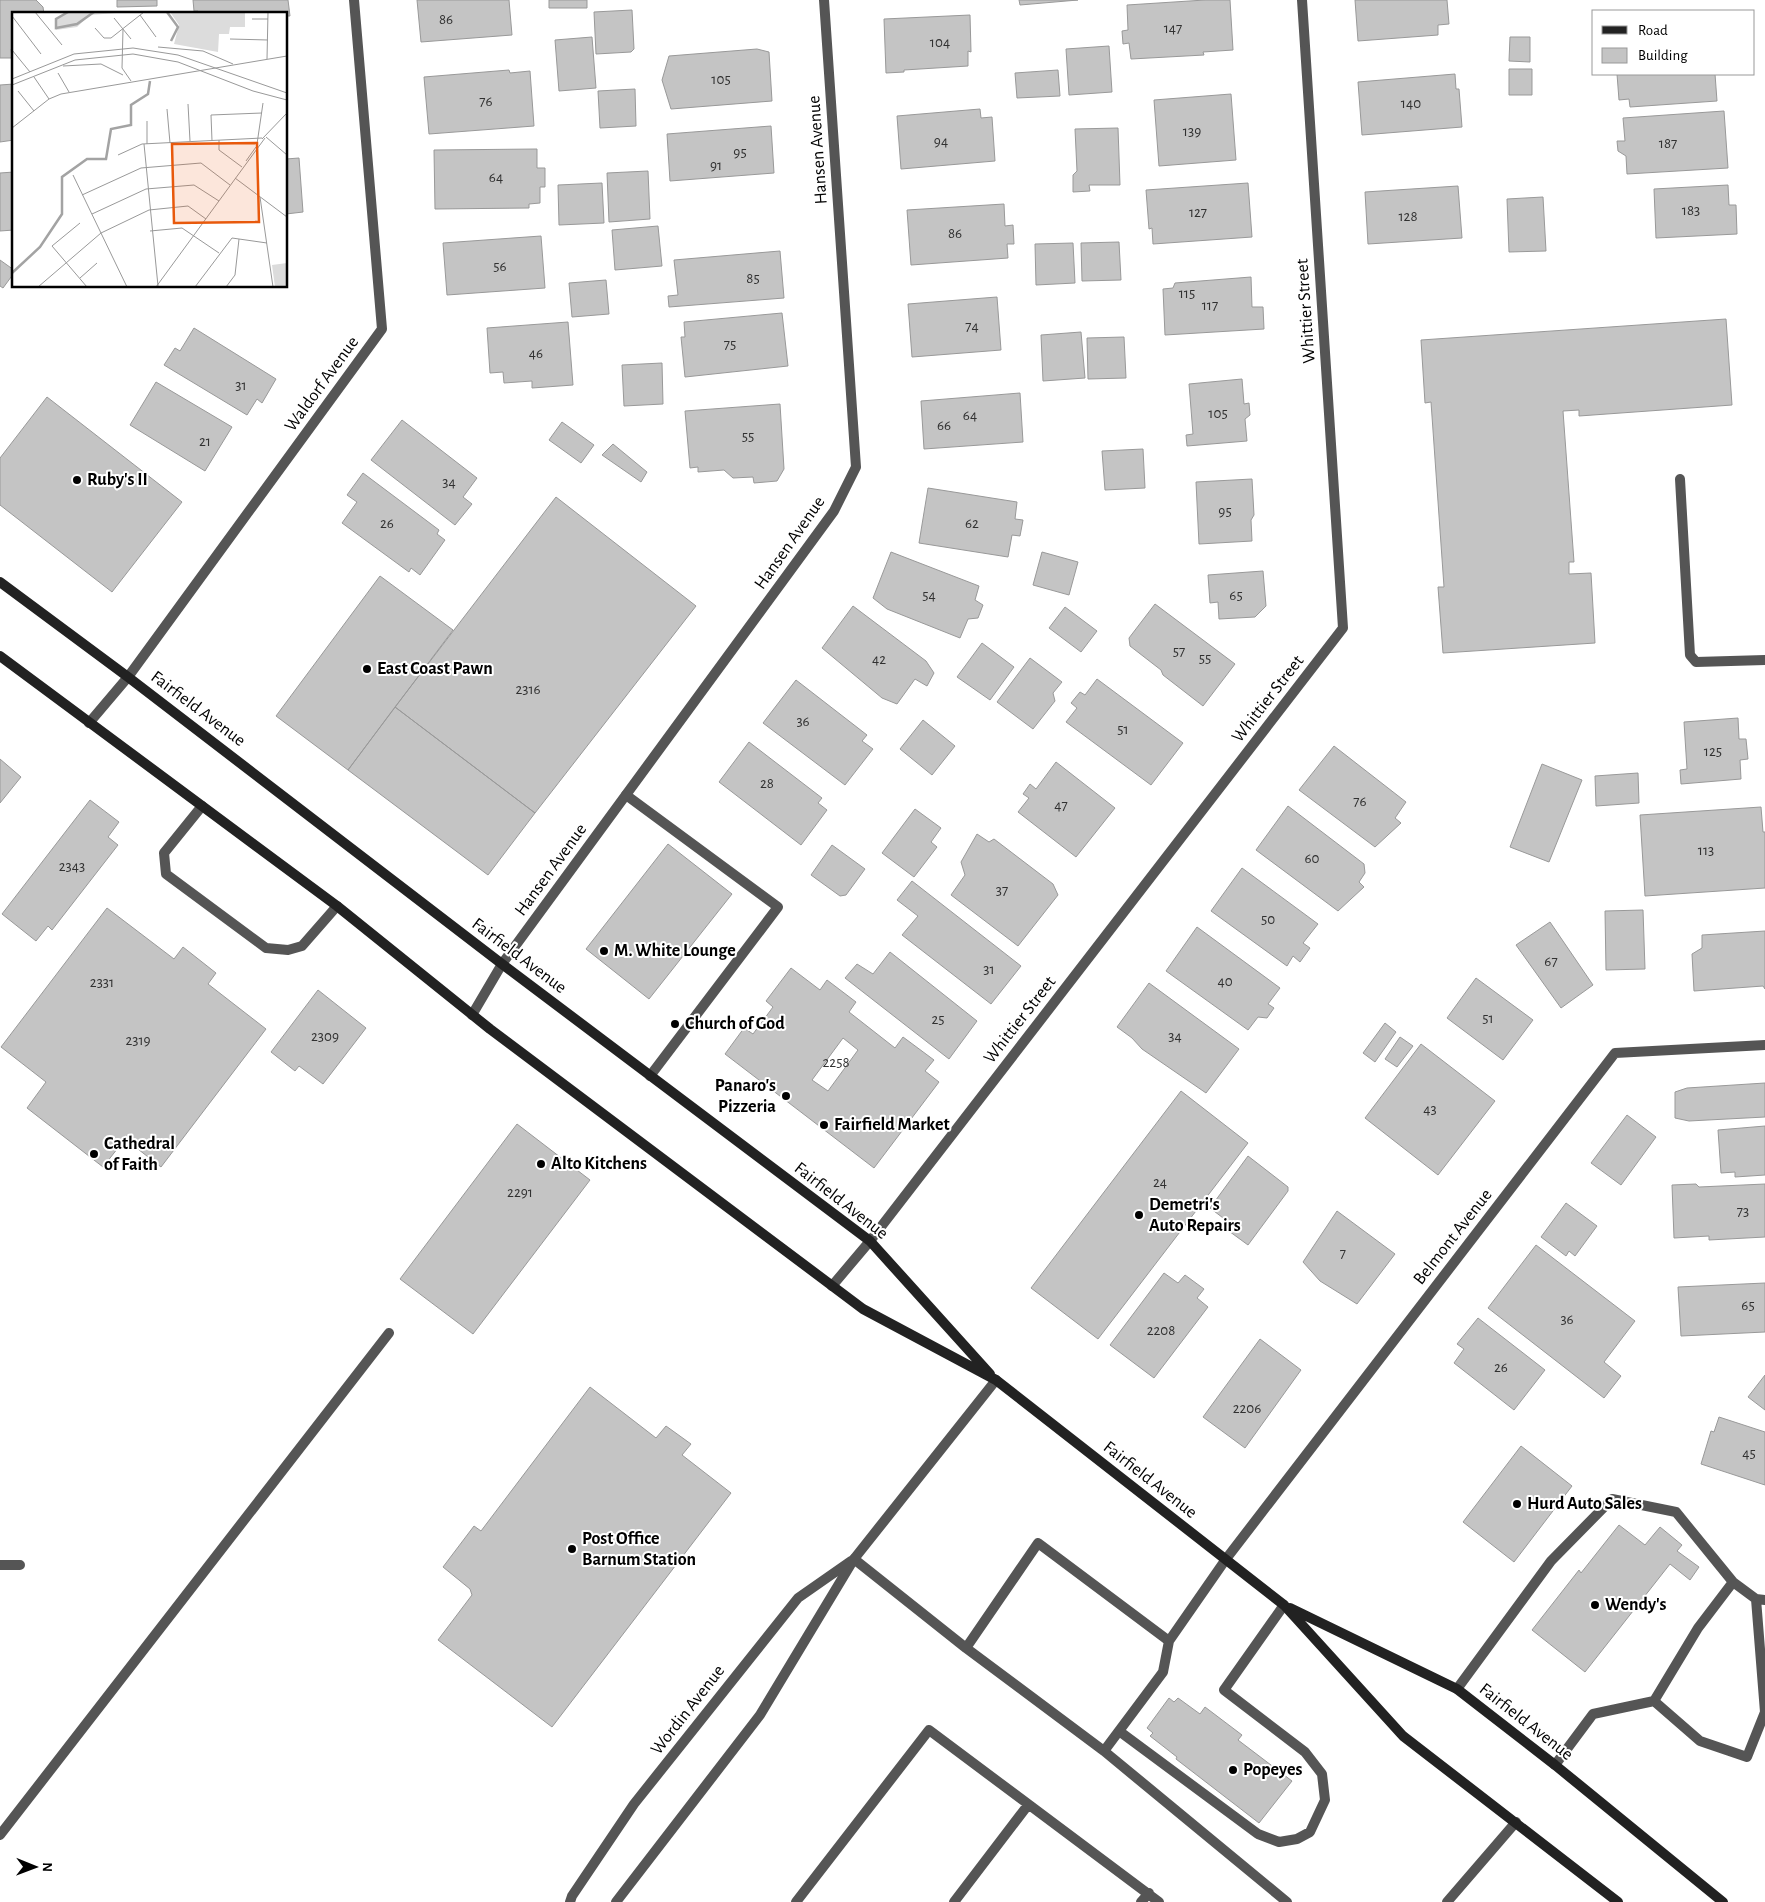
<svg xmlns="http://www.w3.org/2000/svg" width="1765" height="1902" font-family="'Alegreya Sans',sans-serif">
	<style>
		.building { fill: #c4c4c4; stroke: #999; fill-rule: evenodd }
		.lines { fill: none; stroke-linecap: round; stroke-linejoin: round }
		.service { stroke: #555; stroke-width: 10 }
		.minor { stroke: #555; stroke-width: 10 }
		.tertiary { stroke: #555; stroke-width: 10 }
		.secondary { stroke: #222; stroke-width: 10 }
		.poi-dot { fill: #000; stroke: #fff; stroke-width: 2 }
		.labels { text-anchor: middle; dominant-baseline: central; stroke-width: 4; stroke-linejoin: round; paint-order: stroke }
		.number-label { font-size: 15px; fill: #313131 }
		.street-label { font-size: 18px; fill: #000; stroke: #fff }
		.poi-label { font-size: 18px; font-weight: bold; fill: #000; stroke: #fff; text-anchor: start }
		.inset-river { fill: none; stroke: #a3a3a3; stroke-width: 2.5 }
		.inset-road { fill: none; stroke: #999; stroke-width: 1 }
		.view { fill: #e8590c; fill-opacity: 0.15; stroke: #e8590c; stroke-width: 2.5 }
		.inset-edge { fill: none; stroke: #000; stroke-width: 2.5 }
	</style>
	<rect width="100%" height="100%" fill="#fff"/>
	<path class="building" d="M0,0H36L43,7L44,14H14V49H11L12,58H0Z
		M117,0H157V6L117,7Z
		M193,0H288L290,16H286V14H198V11H194Z
		M417,0H509L512,35L421,42Z
		M549,0H587V8H549Z
		M1019,0H1078L1020,5Z
		M1205,0H1230L1233,50L1203,52L1204,55L1131,59L1129,43L1123,44L1122,31L1128,30L1127,5Z
		M1355,0H1447L1449,24L1438,25V35L1358,41Z
		M632,10L634,49L631,52L596,54L594,12Z
		M970,15L971,52L968,51V66L904,70V72L886,73L884,19Z
		M592,37L596,88L559,91L555,40Z
		M1510,37H1530V62L1509,61Z
		M1109,46L1112,92L1069,95L1066,49Z
		M757,49L769,52L772,101L671,109L662,80L669,56Z
		M1509,69H1532V95H1509Z
		M509,70L510,73L530,71L534,126L429,134L424,77Z
		M1058,70L1060,96L1017,98L1015,73Z
		M1455,74L1456,89H1459L1462,127L1362,135L1358,82Z
		M1617,74H1715L1717,101L1630,107L1629,99L1619,100Z
		M14,84V140L0,142V85Z
		M635,89L636,126L600,128L598,91Z
		M1231,94L1236,160L1159,166L1154,100Z
		M980,109L981,118L992,117L995,161L901,169L897,116Z
		M1724,111L1728,168L1627,174L1626,156L1618,151L1617,141H1625L1623,118Z
		M771,126L774,173L670,181L667,134Z
		M1118,128L1120,185H1089L1090,191L1073,192V175L1077,171L1075,129Z
		M537,149V168H545V187H540V203L529,204V208L435,209L434,150Z
		M299,158L303,212L286,214V159Z
		M648,171L650,219L609,222L607,173Z
		M14,172V230L0,231V173Z
		M602,183L604,223L559,225L558,185Z
		M1248,183L1252,237L1153,244L1152,228L1149,229L1146,190Z
		M1728,185L1729,205H1736L1737,234L1656,238L1654,189Z
		M1458,186L1462,238L1368,244L1365,192Z
		M1543,197L1546,251L1509,252L1507,199Z
		M1004,204L1005,226L1013,225L1014,244H1007L1008,258L911,265L907,210Z
		M658,226L662,266L615,270L612,230Z
		M541,236L545,288L447,295L443,243Z
		M1119,242L1121,280L1082,281L1081,243Z
		M1073,243L1075,283L1036,285L1035,244Z
		M780,251L784,298L669,307L668,296L678,295L674,260Z
		M0,260L14,270V273L3,288L0,286Z
		M1251,277L1252,307H1263L1264,329L1165,335L1163,289L1173,288L1175,283Z
		M606,280L609,314L572,317L569,283Z
		M997,297L1001,350L912,357L908,304Z
		M782,313L788,366L685,377L681,337H685L684,322Z
		M1726,319L1732,405L1579,416V410L1563,411L1574,562H1569V574L1591,573L1595,643L1443,653L1438,587H1444L1431,402L1425,403L1421,340Z
		M568,322L573,385L532,388V381L504,383L503,372L490,373L487,328Z
		M194,328L276,379L262,403L257,399L247,415L164,365L175,348L180,351Z
		M1081,332L1085,378L1043,381L1041,335Z
		M1124,337L1126,378L1088,379L1087,338Z
		M662,363L663,404L624,406L622,365Z
		M1242,379L1244,404L1249,403L1250,415L1245,419L1247,441L1187,446L1186,435L1193,434L1189,384Z
		M156,382L232,427L205,471L130,425Z
		M1020,393L1023,442L924,449L921,401Z
		M47,397L182,502L112,592L0,505V458Z
		M780,404L784,469L777,481L754,483L753,477L733,478L724,470L698,472V467L690,468L685,411Z
		M402,420L477,478L463,497L472,504L455,525L371,460Z
		M562,422L594,445L581,463L549,440Z
		M613,444L647,472L641,482L602,455Z
		M1143,449L1145,488L1105,490L1102,451Z
		M363,473L439,530L437,534L445,540L420,575L411,568L409,572L342,523L357,502L347,495Z
		M1252,479L1254,515L1251,520L1252,541L1199,544L1196,482Z
		M928,488L1017,502L1015,519L1023,520L1020,536L1012,535L1008,557L919,543Z
		M556,497L696,606L535,813L395,707Z
		M891,552L979,586L975,600L983,605L978,618L968,619L960,638L887,609L873,598Z
		M1042,552L1078,562L1069,595L1033,585Z
		M1263,571L1266,606L1255,617L1219,619L1218,602L1210,603L1208,575Z
		M380,576L453,630L348,770L276,716Z
		M1155,604L1235,664L1203,706L1163,675L1161,670L1130,646L1129,638Z
		M853,606L926,661L934,673L927,686L915,679L897,704L882,698L822,648Z
		M1065,607L1097,631L1081,652L1049,628Z
		M982,643L1014,667L990,700L957,677Z
		M1030,658L1062,682L1053,693L1055,701L1033,729L997,702Z
		M1097,679L1183,743L1151,785L1066,722L1077,708L1071,703L1080,692L1085,695Z
		M796,680L867,735L862,741L873,749L845,785L763,723Z
		M395,707L535,813L488,875L348,770Z
		M1738,718L1739,739H1746L1748,759L1740,760L1741,779L1681,784L1680,770L1687,769L1684,722Z
		M923,720L955,746L932,775L900,749Z
		M749,742L822,798L818,803L827,810L801,845L719,782Z
		M1334,746L1406,802L1395,818L1401,823L1375,847L1299,790Z
		M0,759L21,777L0,803Z
		M1056,762L1115,808L1076,857L1018,812L1029,798L1023,794L1030,784L1036,789Z
		M1542,764L1582,780L1549,862L1510,847Z
		M1638,773L1639,803L1596,806L1595,776Z
		M90,800L119,822L108,837L118,845L52,930L48,926L36,941L2,914Z
		M1288,806L1364,864L1365,873L1359,882L1364,887L1338,911L1256,850Z
		M1761,807L1763,832H1765V888L1645,896L1640,815Z
		M915,809L941,828L931,842L937,847L914,877L882,853Z
		M977,834L989,842L994,839L1053,884L1058,895L1018,946L951,895L965,875L961,862Z
		M668,844L732,894L649,999L586,949Z
		M832,845L865,869L846,895L840,896L811,875Z
		M1242,868L1318,924L1303,943L1310,948L1300,962L1293,956L1287,966L1211,911Z
		M912,881L1021,966L991,1004L902,935L918,916L897,900Z
		M107,908L174,959L183,947L216,973L208,984L266,1029L161,1167L125,1139L103,1167L27,1108L46,1082L1,1047Z
		M1643,910L1645,969L1606,970L1605,911Z
		M1550,922L1593,985L1561,1008L1516,945Z
		M1197,927L1280,988L1268,1004L1274,1008L1267,1018L1258,1017L1248,1030L1166,971Z
		M1765,931V989L1763,986L1694,991L1692,954L1702,948V935Z
		M890,952L977,1021L949,1059L845,978L857,964L873,974Z
		M791,968L820,990L827,980L856,1002L849,1012L895,1048L903,1037L934,1060L925,1071L939,1082L874,1168L725,1054L744,1028L753,1034L773,1007L766,1001ZM843,1038L858,1050L828,1091L812,1080Z
		M1476,978L1533,1020L1503,1060L1447,1018Z
		M1149,983L1239,1049L1206,1093L1142,1049L1132,1038L1117,1027Z
		M318,990L366,1028L323,1084L299,1066L295,1071L271,1052Z
		M1385,1023L1396,1032L1375,1062L1363,1053Z
		M1400,1037L1413,1046L1397,1067L1385,1059Z
		M1421,1044L1495,1101L1438,1175L1365,1118Z
		M1765,1083V1117L1689,1121L1675,1118V1092L1687,1088Z
		M1181,1091L1248,1143L1098,1339L1031,1288Z
		M1627,1115L1656,1137L1621,1185L1591,1163Z
		M517,1124L590,1180L473,1334L400,1279Z
		M1765,1126V1175L1735,1177V1172L1721,1173L1718,1130Z
		M1248,1156L1288,1187V1191L1248,1245L1222,1226L1227,1221L1210,1208Z
		M1696,1184L1699,1187L1765,1184V1237L1709,1240V1236L1674,1238L1672,1185Z
		M1566,1203L1597,1226L1575,1256L1569,1251L1566,1256L1541,1237Z
		M1337,1211L1395,1254L1357,1304L1320,1281L1303,1262Z
		M1536,1245L1635,1321L1604,1362L1621,1376L1604,1398L1488,1308Z
		M1164,1273L1178,1283L1185,1275L1204,1289L1197,1298L1208,1307L1154,1378L1110,1345Z
		M1765,1283V1332L1681,1336L1678,1287Z
		M1478,1318L1545,1370L1514,1410L1454,1363L1464,1349L1457,1344Z
		M1260,1339L1301,1370L1245,1448L1203,1417Z
		M1765,1375V1410L1748,1397Z
		M590,1387L656,1438L666,1426L691,1444L682,1455L731,1493L552,1727L438,1640L472,1595L470,1589L443,1567L474,1526L481,1531Z
		M1719,1417L1765,1432V1485L1701,1464L1711,1431L1714,1432Z
		M1521,1446L1572,1486L1514,1562L1463,1522Z
		M1619,1525L1645,1545L1660,1527L1682,1545L1677,1551L1699,1567L1690,1580L1670,1564L1585,1672L1532,1630L1579,1570L1581,1573Z
		M1169,1698L1174,1702L1178,1698L1200,1714L1205,1707L1242,1735L1238,1740L1292,1781L1259,1823L1176,1759L1177,1757L1150,1736L1153,1733L1147,1728Z"/>
	<g class="lines">
		<path class="service" d="M1680,479L1690,655L1696,662L1765,660
			M626,795L778,907L650,1076
			M202,806L164,853L166,874L266,948L288,950L302,946L337,906
			M854,1559L966,1648
			M1226,1559L1169,1641L1163,1672L1104,1751L1287,1902
			M0,1565H20
			M1457,1689L1551,1561L1612,1499L1676,1512L1733,1582L1756,1599L1765,1600
			M1654,1701L1698,1628L1733,1582
			M1119,1731L1258,1834L1279,1842L1297,1839L1310,1832L1325,1800L1322,1774L1305,1752L1224,1690L1284,1605
			M1104,1751L966,1648L1038,1543L1169,1641
			M1555,1765L1593,1714L1654,1701L1700,1741L1747,1757L1765,1712L1756,1599
			M0,1835L389,1333
			M796,1902L929,1730L1159,1902
			M954,1902L1028,1805
			M1141,1902L1149,1893
			M1447,1902L1516,1822"/>
		<path class="minor" d="M89,723L128,677L382,329L354,0
			M472,1015L502,964L834,511L856,467L824,0
			M832,1286L870,1241L1343,628L1302,0
			M1226,1559L1615,1053L1765,1045"/>
		<path class="tertiary" d="M570,1902L572,1896L634,1804L798,1598L851,1561
			M616,1902L760,1715L854,1559L996,1380"/>
		<path class="secondary" d="M0,582L128,677L502,964L870,1241L990,1374
			M0,656L337,906L490,1029L863,1309L996,1380L1284,1605L1403,1736L1618,1902
			M1290,1608L1457,1689L1555,1765L1723,1902"/>
	</g>
	<g class="poi-dot">
		<circle cx="77" cy="480" r="5"/>
		<circle cx="367" cy="669" r="5"/>
		<circle cx="604" cy="951" r="5"/>
		<circle cx="675" cy="1024" r="5"/>
		<circle cx="786" cy="1096" r="5"/>
		<circle cx="824" cy="1125" r="5"/>
		<circle cx="94" cy="1154" r="5"/>
		<circle cx="541" cy="1164" r="5"/>
		<circle cx="1139" cy="1215" r="5"/>
		<circle cx="1517" cy="1504" r="5"/>
		<circle cx="572" cy="1549" r="5"/>
		<circle cx="1595" cy="1605" r="5"/>
		<circle cx="1233" cy="1770" r="5"/>
	</g>
	<g class="labels">
		<g class="number-label">
			<text x="446" y="19">86</text>
			<text x="1173" y="28">147</text>
			<text x="940" y="42">104</text>
			<text x="721" y="79">105</text>
			<text x="486" y="101">76</text>
			<text x="1411" y="103">140</text>
			<text x="1192" y="131">139</text>
			<text x="941" y="141">94</text>
			<text x="1668" y="143">187</text>
			<text x="740" y="152">95</text>
			<text x="716" y="165">91</text>
			<text x="496" y="177">64</text>
			<text x="1691" y="210">183</text>
			<text x="1198" y="212">127</text>
			<text x="1408" y="216">128</text>
			<text x="955" y="233">86</text>
			<text x="500" y="266">56</text>
			<text x="753" y="278">85</text>
			<text x="1187" y="293">115</text>
			<text x="1210" y="305">117</text>
			<text x="972" y="326">74</text>
			<text x="730" y="344">75</text>
			<text x="536" y="353">46</text>
			<text x="241" y="385">31</text>
			<text x="1218" y="413">105</text>
			<text x="970" y="415">64</text>
			<text x="944" y="425">66</text>
			<text x="748" y="436">55</text>
			<text x="205" y="441">21</text>
			<text x="449" y="482">34</text>
			<text x="1225" y="511">95</text>
			<text x="387" y="523">26</text>
			<text x="972" y="523">62</text>
			<text x="929" y="595">54</text>
			<text x="1236" y="595">65</text>
			<text x="1179" y="651">57</text>
			<text x="1205" y="658">55</text>
			<text x="879" y="659">42</text>
			<text x="528" y="689">2316</text>
			<text x="803" y="721">36</text>
			<text x="1123" y="729">51</text>
			<text x="1713" y="751">125</text>
			<text x="767" y="783">28</text>
			<text x="1360" y="801">76</text>
			<text x="1061" y="805">47</text>
			<text x="1706" y="850">113</text>
			<text x="1312" y="858">60</text>
			<text x="72" y="866">2343</text>
			<text x="1002" y="890">37</text>
			<text x="1268" y="919">50</text>
			<text x="1551" y="961">67</text>
			<text x="989" y="969">31</text>
			<text x="1225" y="981">40</text>
			<text x="102" y="982">2331</text>
			<text x="1488" y="1018">51</text>
			<text x="938" y="1019">25</text>
			<text x="325" y="1036">2309</text>
			<text x="1175" y="1036">34</text>
			<text x="138" y="1040">2319</text>
			<text x="836" y="1062">2258</text>
			<text x="1430" y="1109">43</text>
			<text x="1160" y="1182">24</text>
			<text x="520" y="1192">2291</text>
			<text x="1743" y="1211">73</text>
			<text x="1343" y="1253">7</text>
			<text x="1748" y="1305">65</text>
			<text x="1567" y="1319">36</text>
			<text x="1161" y="1330">2208</text>
			<text x="1501" y="1367">26</text>
			<text x="1247" y="1408">2206</text>
			<text x="1749" y="1453">45</text>
		</g>
		<g class="street-label">
			<text transform="translate(818 150) rotate(-94)">Hansen Avenue</text>
			<text transform="translate(1306 311) rotate(-94)">Whittier Street</text>
			<text transform="translate(322 384) rotate(-54)">Waldorf Avenue</text>
			<text transform="translate(790 543) rotate(-55)">Hansen Avenue</text>
			<text transform="translate(1268 699) rotate(-52)">Whittier Street</text>
			<text transform="translate(198 709) rotate(37)">Fairfield Avenue</text>
			<text transform="translate(551 870) rotate(-54)">Hansen Avenue</text>
			<text transform="translate(519 956) rotate(37)">Fairfield Avenue</text>
			<text transform="translate(1020 1020) rotate(-52)">Whittier Street</text>
			<text transform="translate(841 1201) rotate(38)">Fairfield Avenue</text>
			<text transform="translate(1453 1237) rotate(-52)">Belmont Avenue</text>
			<text transform="translate(1150 1480) rotate(38)">Fairfield Avenue</text>
			<text transform="translate(688 1710) rotate(-52)">Wordin Avenue</text>
			<text transform="translate(1526 1722) rotate(38)">Fairfield Avenue</text>
		</g>
		<g class="poi-label">
			<text x="87" y="480">Ruby's II</text>
			<text x="377" y="669">East Coast Pawn</text>
			<text x="614" y="951">M. White Lounge</text>
			<text x="685" y="1024">Church of God</text>
			<text x="776" y="1086" text-anchor="end">Panaro's<tspan x="776" dy="21">Pizzeria</tspan></text>
			<text x="834" y="1125">Fairfield Market</text>
			<text x="104" y="1144">Cathedral<tspan x="104" dy="21">of Faith</tspan></text>
			<text x="551" y="1164">Alto Kitchens</text>
			<text x="1149" y="1205">Demetri's<tspan x="1149" dy="21">Auto Repairs</tspan></text>
			<text x="1527" y="1504">Hurd Auto Sales</text>
			<text x="582" y="1539">Post Office<tspan x="582" dy="21">Barnum Station</tspan></text>
			<text x="1605" y="1605">Wendy's</text>
			<text x="1243" y="1770">Popeyes</text>
		</g>
	</g>
	<g transform="translate(12 12)">
		<rect width="275" height="275" fill="#fff"/>
		<path d="M55,0H117L78,3L65,15L44,18L43,7ZM158,0H236L233,1V15H218L217,22H207L206,40L162,32L167,13ZM275,251V275H263L260,253Z" fill="#dcdcdc"/>
		<path class="inset-river" d="M56,0L44,7V16L65,12L82,0M155,0L166,15L159,29M0,261L28,235L50,202V165L75,147H94L99,117L119,113V93L136,82L138,69"/>
		<path class="inset-road" d="M23,0L50,33M128,3L144,25M0,4L29,42M102,6L119,27M240,7H256M83,16L92,26H99L132,0M218,27L256,28M146,35L191,39L221,52M0,38L18,60M255,47L256,0M51,54L89,52L111,63M110,56L111,17M110,56L119,69M46,61L57,80M22,65L37,87M0,67L62,42L121,36L166,43L275,81M0,73L63,48L121,42L166,50L241,79L275,88M6,79L22,99M176,92L178,129M155,97L158,131M135,109V132M0,116L37,87L49,82L275,44M254,125L275,143M250,127L275,101M207,128V138L230,155M200,129L199,103L250,101M132,132L146,274M245,132L251,91M106,143L130,132L250,126M234,149L244,135M61,163L115,275M223,166L275,205M70,183L129,156L189,151L218,173M248,185L261,275M80,202L134,177L182,173L207,189M68,211L40,234L75,275M138,219L170,216L207,241M68,266L85,251M26,275L89,221L137,198L176,194L194,207M144,275L253,126M183,275L220,226L255,231M214,275L223,263L227,227"/>
		<path class="view" d="M245,131L247,210L162,211L160,132Z"/>
		<rect width="275" height="275" class="inset-edge"/>
	</g>
	<rect x="1592" y="10" width="162" height="65" fill="#ffffff" stroke="#999999"/>
	<rect x="1602" y="26" width="25" height="8" fill="#222222" stroke="#999999"/>
	<text x="1638" y="35" font-size="15" fill="#000000">Road</text>
	<rect x="1602" y="48" width="25" height="15" fill="#c4c4c4" stroke="#999999"/>
	<text x="1638" y="60" font-size="15" fill="#000000">Building</text>
	<g transform="translate(35 1867) rotate(91)" stroke="#ffffff" stroke-width="4" paint-order="stroke">
	<path d="M0-4L9 19L0 12L-9 19Z" fill="#000000"/>
	<text y="-8" font-size="14" font-weight="bold" text-anchor="middle" fill="#000000">N</text>
	</g>
</svg>
